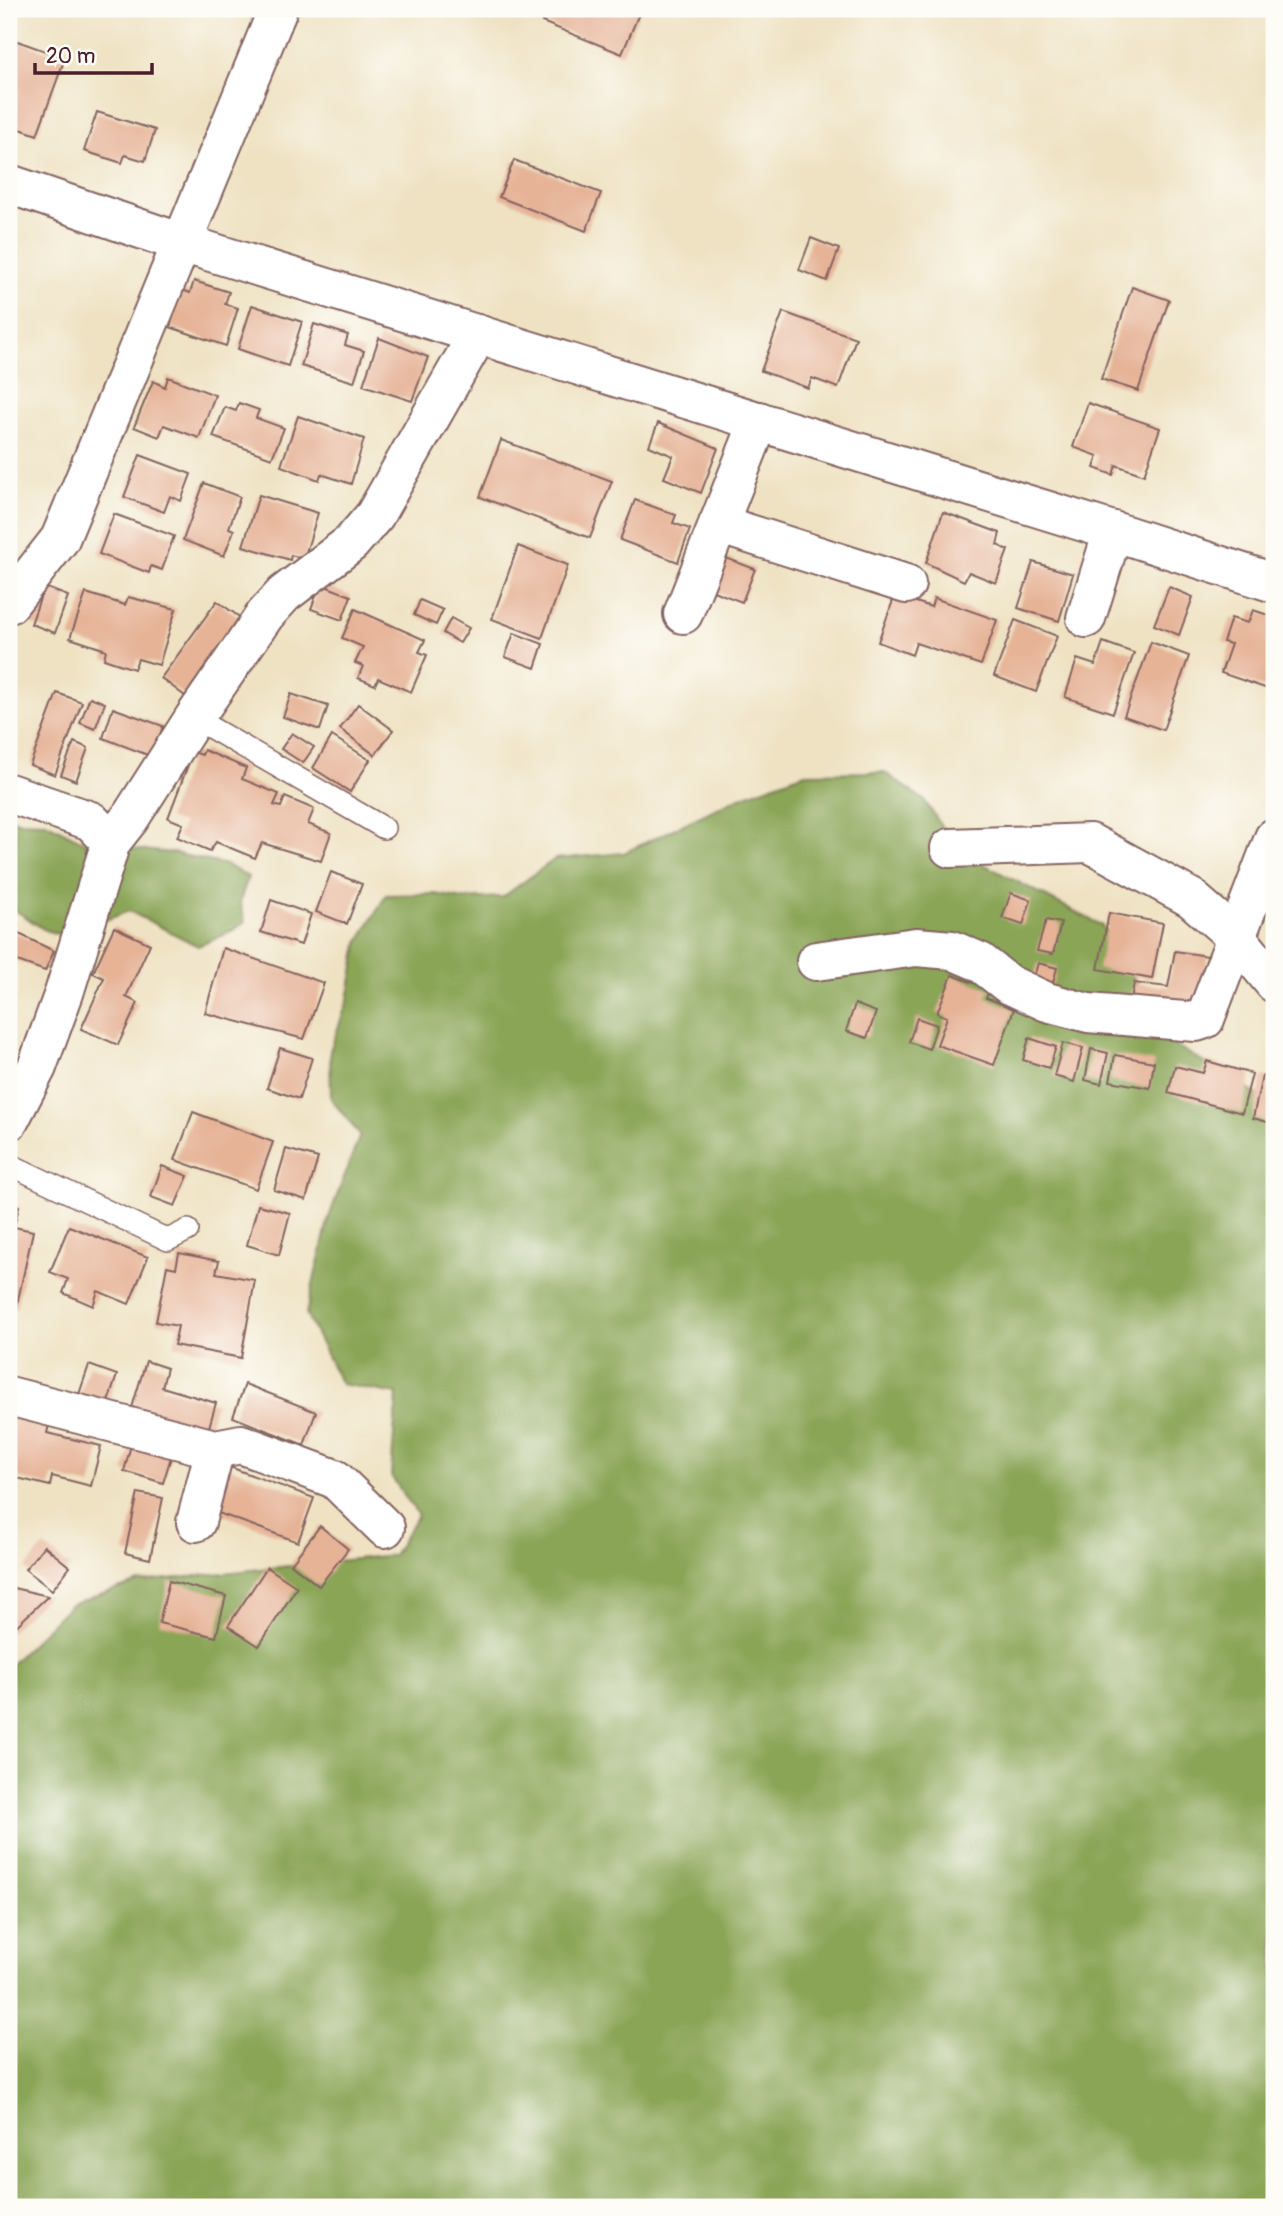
<svg xmlns="http://www.w3.org/2000/svg" width="1283" height="2216" font-family="Pangolin,sans-serif">
<style>
.forest{fill:#8aa557;stroke:#6a6241;stroke-width:2}
.building{fill:#e6b397}
.lines{fill:none;stroke-linecap:round;stroke-linejoin:round}
.service-casing{stroke:#846360;stroke-width:24}
.minor-casing{stroke:#846360;stroke-width:42}
.tertiary-casing{stroke:#846360;stroke-width:42}
.service{stroke:#fff;stroke-width:21}
.minor{stroke:#fff;stroke-width:38}
.tertiary{stroke:#fff;stroke-width:38}
</style>
<rect width="100%" height="100%" fill="#fdfcf7"/>
<filter id="ink" filterUnits="userSpaceOnUse"><feTurbulence type="fractalNoise" baseFrequency=".0143" numOctaves="2"/><feDisplacementMap in="SourceGraphic" scale="14" xChannelSelector="R" yChannelSelector="G"/><feConvolveMatrix kernelMatrix="1 2 1 2 8 2 1 2 1" color-interpolation-filters="sRGB"/></filter>
<filter id="wash" filterUnits="userSpaceOnUse"><feTurbulence type="fractalNoise" baseFrequency=".00686" numOctaves="4" result="noise"/><feDisplacementMap in="SourceGraphic" scale="28" xChannelSelector="R" yChannelSelector="G"/><feGaussianBlur stdDeviation="1.57" result="paint"/><feColorMatrix in="noise" values="0 0 0 0 0 0 0 0 0 0 0 0 0 0 0 0 0 1.4 0 .05"/><feComposite in="paint" operator="in"/></filter>
<g filter="url(#wash)">
<rect width="100%" height="100%" fill="#efe2c3"/>
<g class="forest">
<polygon points="884,772 924,800 958,851 1101,925 1175,1045 1274,1105 1274,2207 9,2207 9,1666 70,1605 139,1582 393,1555 418,1515 391,1476 397,1394 341,1384 306,1314 329,1217 360,1135 331,1099 330,1051 348,1000 358,943 386,895 435,894 464,899 503,897 555,859 624,853 740,797 805,773"/>
<polygon points="9,816 17,821 46,822 90,845 174,853 226,865 248,877 240,901 245,922 233,931 198,946 129,911 64,936 45,930 9,906"/>
</g>
<g id="blocks">
<g class="building">
<polygon points="548,9 641,9 622,54 542,22"/>
<polygon points="9,38 65,58 37,135 9,125"/>
<polygon points="97,112 155,130 145,161 125,155 122,163 84,151"/>
<polygon points="514,160 601,193 586,231 499,197"/>
<polygon points="811,238 839,249 827,281 799,270"/>
<polygon points="194,281 229,292 225,304 238,308 226,346 170,327 182,290 190,293"/>
<polygon points="1132,287 1169,300 1138,391 1101,379"/>
<polygon points="252,305 302,322 288,366 238,349"/>
<polygon points="783,312 856,338 838,388 812,378 808,388 761,371"/>
<polygon points="314,324 348,335 345,345 364,351 354,382 301,366"/>
<polygon points="379,338 428,357 412,401 363,385"/>
<polygon points="168,377 215,395 199,438 164,425 159,437 134,427 153,381 165,387"/>
<polygon points="239,403 259,410 256,418 284,428 272,458 213,437 225,407 236,411"/>
<polygon points="1088,403 1160,428 1144,475 1116,465 1113,475 1094,468 1098,456 1073,447"/>
<polygon points="298,416 364,439 351,484 321,474 319,480 281,466"/>
<polygon points="658,423 718,448 701,493 664,478 673,456 649,446"/>
<polygon points="501,440 612,481 590,538 480,497"/>
<polygon points="140,455 191,474 181,501 170,496 164,512 124,497"/>
<polygon points="204,483 240,497 229,528 234,530 224,556 183,540"/>
<polygon points="259,495 318,513 304,559 291,555 290,560 243,546"/>
<polygon points="635,500 676,515 673,523 690,529 678,562 620,540"/>
<polygon points="943,512 1000,533 997,545 1008,550 996,583 969,572 964,581 926,563"/>
<polygon points="114,514 174,536 162,570 151,566 149,573 99,554"/>
<polygon points="518,546 568,565 542,638 492,619"/>
<polygon points="718,555 755,569 742,602 705,588"/>
<polygon points="1033,562 1073,574 1059,621 1018,608"/>
<polygon points="320,584 351,596 342,620 311,609"/>
<polygon points="44,587 68,596 55,633 31,624"/>
<polygon points="1169,587 1193,597 1179,635 1154,625"/>
<polygon points="86,593 125,605 128,597 176,609 159,665 138,659 134,669 104,659 106,650 70,638"/>
<polygon points="895,595 931,607 934,598 997,620 981,665 916,643 912,655 878,642"/>
<polygon points="420,600 443,610 436,625 414,615"/>
<polygon points="217,601 245,621 189,699 161,678"/>
<polygon points="355,609 425,640 419,652 427,655 411,692 378,678 375,685 358,678 363,666 355,663 363,647 342,638"/>
<polygon points="1253,610 1274,617 1271,629 1274,630 1274,691 1221,673 1231,644 1223,642 1231,618 1248,623"/>
<polygon points="451,618 469,628 460,643 443,633"/>
<polygon points="1015,620 1057,636 1036,692 994,676"/>
<polygon points="514,633 543,644 535,668 505,657"/>
<polygon points="1103,642 1134,653 1113,713 1065,697 1077,659 1095,665"/>
<polygon points="1151,642 1189,656 1163,730 1124,716"/>
<polygon points="57,693 82,702 55,775 30,765"/>
<polygon points="291,694 328,706 320,730 283,717"/>
<polygon points="90,697 105,703 95,729 80,723"/>
<polygon points="358,704 393,730 375,755 340,729"/>
<polygon points="113,708 163,726 153,757 103,738"/>
<polygon points="292,733 314,747 303,763 281,749"/>
<polygon points="332,736 370,760 350,792 313,768"/>
<polygon points="74,742 88,748 76,781 61,775"/>
<polygon points="204,750 246,768 242,779 279,794 274,805 281,807 285,797 314,809 308,824 331,833 321,861 262,843 255,858 216,842 210,851 177,837 183,824 168,818 193,752 202,755"/>
<polygon points="331,872 362,884 347,924 316,912"/>
<polygon points="1274,883 1274,917 1263,913"/>
<polygon points="1011,893 1031,900 1023,925 1002,918"/>
<polygon points="271,900 311,914 301,945 261,932"/>
<polygon points="1109,913 1163,923 1152,979 1098,969"/>
<polygon points="1046,920 1061,923 1053,954 1037,951"/>
<polygon points="114,927 150,944 126,997 138,1003 118,1045 81,1029 104,978 93,973"/>
<polygon points="9,929 54,951 45,971 9,958"/>
<polygon points="223,948 324,983 304,1039 205,1013"/>
<polygon points="1175,951 1208,956 1199,1008 1131,1000 1134,983 1168,987"/>
<polygon points="1038,963 1057,968 1052,986 1033,980"/>
<polygon points="952,975 990,989 986,998 1014,1009 994,1065 937,1045 947,1017 937,1013"/>
<polygon points="855,1004 876,1012 867,1038 846,1031"/>
<polygon points="917,1018 937,1025 929,1049 909,1042"/>
<polygon points="1029,1038 1056,1047 1049,1068 1023,1060"/>
<polygon points="1063,1043 1083,1048 1074,1082 1054,1076"/>
<polygon points="280,1048 312,1058 299,1099 267,1088"/>
<polygon points="1091,1049 1108,1053 1101,1084 1085,1080"/>
<polygon points="1115,1055 1154,1062 1150,1088 1110,1081"/>
<polygon points="1207,1061 1252,1074 1242,1113 1168,1093 1175,1066 1203,1073"/>
<polygon points="1262,1076 1274,1079 1274,1124 1253,1118"/>
<polygon points="193,1112 273,1142 256,1189 175,1160"/>
<polygon points="286,1149 318,1158 306,1200 274,1190"/>
<polygon points="162,1166 188,1176 175,1206 151,1197"/>
<polygon points="9,1203 19,1206 14,1227 33,1231 16,1309 9,1308"/>
<polygon points="258,1205 290,1213 279,1255 247,1245"/>
<polygon points="69,1226 148,1257 129,1304 98,1291 93,1306 63,1293 68,1279 50,1272"/>
<polygon points="179,1253 219,1261 216,1273 255,1280 241,1358 174,1345 178,1326 156,1322 167,1266 176,1268"/>
<polygon points="146,1361 167,1368 162,1387 216,1403 207,1434 131,1411"/>
<polygon points="89,1365 117,1375 106,1408 77,1400"/>
<polygon points="245,1384 316,1412 304,1445 233,1417"/>
<polygon points="9,1416 49,1425 47,1433 101,1446 91,1486 52,1476 50,1486 9,1476 11,1460 9,1459"/>
<polygon points="131,1445 171,1457 163,1483 124,1471"/>
<polygon points="227,1466 314,1498 298,1542 210,1510"/>
<polygon points="138,1493 163,1498 150,1559 125,1553"/>
<polygon points="320,1526 348,1549 319,1586 291,1564"/>
<polygon points="44,1546 70,1567 52,1590 25,1569"/>
<polygon points="267,1567 297,1587 259,1646 228,1626"/>
<polygon points="169,1581 226,1596 216,1637 159,1623"/>
<polygon points="9,1587 48,1596 9,1633"/>
</g>
</g>
</g>
<g filter="url(#ink)">
<use href="#blocks" fill-opacity="0" stroke="#846360" stroke-width="2"/>
<g class="lines">
<g class="service-casing">
<g id="service">
<polyline points="194,718 384,828"/>
<polyline points="9,1164 168,1240 188,1230"/>
</g>
</g>
<g class="minor-casing">
<g id="minor">
<polyline points="718,524 906,584"/>
<polyline points="9,604 60,539 278,9"/>
<polyline points="683,614 759,421"/>
<polyline points="1086,618 1113,531"/>
<polyline points="9,793 91,821 111,842"/>
<polyline points="950,848 1090,843 1191,898 1237,938 1274,983"/>
<polyline points="816,961 916,947 952,950 980,962 1008,984 1047,1002 1088,1013 1196,1022 1205,1019 1274,838"/>
<polyline points="9,1121 37,1067 64,993 111,842 130,818 194,718 265,615 284,594 351,543 375,515 478,334"/>
<polyline points="9,1396 215,1449 241,1444 335,1479 385,1528"/>
<polyline points="196,1522 215,1449"/>
</g>
</g>
<g class="tertiary-casing">
<polyline id="tertiary" points="9,184 182,243 1113,531 1274,583"/>
</g>
<use href="#service" class="service"/>
<use href="#minor" class="minor"/>
<use href="#tertiary" class="tertiary"/>
</g>
</g>
<rect width="1283" height="2216" fill="none" stroke="#fdfcf7" stroke-width="35"/>
<path d="M35 63v10h117v-10" fill="none" stroke="#4a1f2b" stroke-width="3.5"/>
<text x="46" y="63" font-size="21" fill="#4a1f2b" stroke="#fdfcf7" stroke-width="5" paint-order="stroke">20 m</text>
</svg>
